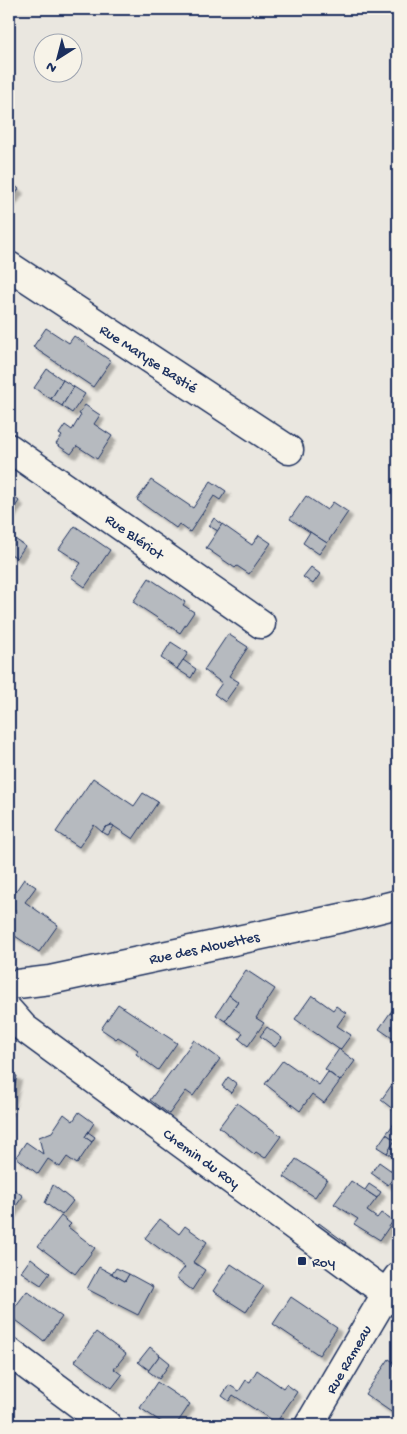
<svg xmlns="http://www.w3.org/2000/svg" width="407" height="1434" font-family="'Gochi Hand',sans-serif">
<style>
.building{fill:#b6babf;stroke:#1b2f5e;filter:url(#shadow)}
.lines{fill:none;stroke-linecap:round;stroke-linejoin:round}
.minor-casing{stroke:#1b2f5e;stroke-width:31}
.minor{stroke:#f7f3e8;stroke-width:28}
.poi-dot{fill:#1b2f5e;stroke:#f7f3e8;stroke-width:2}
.labels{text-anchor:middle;stroke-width:5;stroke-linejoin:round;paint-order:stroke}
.street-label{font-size:15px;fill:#1b2f5e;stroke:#f7f3e8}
.poi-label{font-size:15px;fill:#1b2f5e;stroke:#f7f3e8;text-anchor:start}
</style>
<defs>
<filter id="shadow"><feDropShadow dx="4.5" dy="4.5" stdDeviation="1" flood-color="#0004"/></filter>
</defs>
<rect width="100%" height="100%" fill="#eae7e0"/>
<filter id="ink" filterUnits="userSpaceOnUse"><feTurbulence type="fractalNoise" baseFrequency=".02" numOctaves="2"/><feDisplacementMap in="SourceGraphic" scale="10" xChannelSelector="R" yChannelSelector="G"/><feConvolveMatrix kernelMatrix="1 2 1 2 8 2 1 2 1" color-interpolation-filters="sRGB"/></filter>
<g filter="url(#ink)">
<g class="building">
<polygon points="9,181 19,189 9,204"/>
<polygon points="46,328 69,343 74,336 111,361 93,387 33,347"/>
<polygon points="47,369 63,380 51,399 34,388"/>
<polygon points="63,380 74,387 62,406 51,399"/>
<polygon points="74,387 85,394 72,413 62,406"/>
<polygon points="85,405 100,415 94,424 112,436 97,459 77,446 71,454 56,444 62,436 59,434 65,425 72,430 81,415 79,414"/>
<polygon points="151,480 193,508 211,481 226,491 220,500 214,496 190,532 179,524 176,528 137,500"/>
<polygon points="9,493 19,501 9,516"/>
<polygon points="306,496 327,510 333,502 348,512 327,543 290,519"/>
<polygon points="214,518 222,524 218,531 209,526"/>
<polygon points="222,524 252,545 259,535 271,543 249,574 237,566 235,568 206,548"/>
<polygon points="75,526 110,550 85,587 71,577 81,563 59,549"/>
<polygon points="310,532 327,543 319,554 303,543"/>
<polygon points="12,537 25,546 17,558 9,553 9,541"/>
<polygon points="311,567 320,574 313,584 303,577"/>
<polygon points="149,578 185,602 183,605 194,612 180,633 133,602"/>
<polygon points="228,634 248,647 229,676 239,682 225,702 214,694 222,683 204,670"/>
<polygon points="171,642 188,653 177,669 161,658"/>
<polygon points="183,660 196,669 191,678 177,669"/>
<polygon points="93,778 134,806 143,793 158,802 133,839 112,825 106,827 102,832 94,825 79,847 56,832"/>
<polygon points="112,825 114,826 108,835 102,832 106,827"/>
<polygon points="24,879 36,887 25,902 58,925 39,952 9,932 9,924 17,911 9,906 9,901"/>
<polygon points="246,970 275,989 256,1018 264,1023 248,1046 239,1039 243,1033 225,1021 238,1002 229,995"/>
<polygon points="229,995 238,1002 225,1021 216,1015"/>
<polygon points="312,995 333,1010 336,1006 346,1013 337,1026 351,1035 340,1050 295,1019"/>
<polygon points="398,1003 398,1010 394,1016 390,1013"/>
<polygon points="118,1004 177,1043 158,1070 136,1054 138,1050 131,1045 118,1037 116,1039 101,1029"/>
<polygon points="390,1013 398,1019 398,1042 379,1029"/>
<polygon points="267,1027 282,1038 275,1047 260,1036"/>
<polygon points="194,1040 220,1059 193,1096 186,1091 169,1114 150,1100"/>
<polygon points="339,1049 355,1061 340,1081 325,1069"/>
<polygon points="283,1060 319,1085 328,1072 340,1081 324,1103 312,1094 300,1111 265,1084"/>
<polygon points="9,1074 17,1076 9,1111"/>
<polygon points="398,1076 398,1113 381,1100"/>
<polygon points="228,1077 237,1084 231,1093 222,1086"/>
<polygon points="237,1103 281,1136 265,1158 256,1152 254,1154 219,1127"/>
<polygon points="79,1112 94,1123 85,1137 92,1142 77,1164 67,1157 60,1167 48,1159 38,1174 16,1157 26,1142 43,1154 39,1137 52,1132 64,1114 73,1121"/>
<polygon points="396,1121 398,1122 398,1161 387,1153 395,1140 386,1134"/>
<polygon points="88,1132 95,1137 92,1142 85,1137"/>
<polygon points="386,1134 395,1140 387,1153 377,1147"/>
<polygon points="296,1159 327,1179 315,1197 284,1177"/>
<polygon points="379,1162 396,1174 388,1185 371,1173"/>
<polygon points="351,1181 377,1198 367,1211 377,1218 381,1213 393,1221 380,1240 354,1224 358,1219 334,1204"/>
<polygon points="369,1184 381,1192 377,1198 365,1190"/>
<polygon points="53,1185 73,1201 62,1215 45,1203"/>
<polygon points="9,1186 23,1196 9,1216"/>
<polygon points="61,1216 71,1224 68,1227 95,1248 75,1274 38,1246"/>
<polygon points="160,1219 179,1234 185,1226 207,1242 193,1262 205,1270 192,1290 176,1278 185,1267 145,1238"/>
<polygon points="319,1223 346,1243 344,1246 317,1226"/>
<polygon points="31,1258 50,1273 41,1285 21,1272"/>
<polygon points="231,1264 264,1286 246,1312 213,1291"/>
<polygon points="99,1267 125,1281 129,1274 153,1287 138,1315 87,1289"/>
<polygon points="116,1268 129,1274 125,1281 112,1274"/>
<polygon points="27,1291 62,1317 44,1341 9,1315"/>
<polygon points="291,1297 337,1328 319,1355 273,1324"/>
<polygon points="96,1332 126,1354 114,1369 122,1375 112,1388 75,1361"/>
<polygon points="150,1347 160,1355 149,1370 138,1362"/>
<polygon points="160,1355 170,1363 159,1379 148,1371"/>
<polygon points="389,1359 395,1363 393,1365 398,1368 398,1414 397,1416 365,1394"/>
<polygon points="257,1370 283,1388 286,1384 297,1392 276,1423 233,1395 229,1401 222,1396 229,1385 239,1391 246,1380 250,1382"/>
<polygon points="157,1382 190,1404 176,1425 166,1425 140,1408"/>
</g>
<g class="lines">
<g class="minor-casing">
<g id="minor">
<polyline points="9,266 289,450"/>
<polyline points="9,448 261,624"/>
<polyline points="9,985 50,980 346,917 398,904"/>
<polyline points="9,1011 24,1028 398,1302"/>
<polyline points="9,1352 107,1425"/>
<polyline points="309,1425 386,1294 398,1277"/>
</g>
</g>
<use href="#minor" class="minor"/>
</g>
</g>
<rect class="poi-dot" x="297" y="1256" width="10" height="10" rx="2.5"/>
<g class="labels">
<g class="street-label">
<text transform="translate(149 358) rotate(33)" y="5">Rue Maryse Bastié</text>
<text transform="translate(135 536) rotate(35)" y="5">Rue Blériot</text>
<text transform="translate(204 947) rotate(-12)" y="5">Rue des Alouettes</text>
<text transform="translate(202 1158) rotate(36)" y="5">Chemin du Roy</text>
<text transform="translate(348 1359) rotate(-60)" y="5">Rue Rameau</text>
</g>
<g class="poi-label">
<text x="312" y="1266">Roy</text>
</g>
</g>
<rect width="407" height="1434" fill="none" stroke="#f7f3e8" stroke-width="30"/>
<rect x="15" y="15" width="377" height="1404" fill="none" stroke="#1b2f5e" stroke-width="2" filter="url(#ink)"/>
<g transform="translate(58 58) rotate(216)"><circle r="24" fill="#f7f3e8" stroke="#9fa5b1"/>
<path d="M0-4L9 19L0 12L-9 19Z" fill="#1b2f5e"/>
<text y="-8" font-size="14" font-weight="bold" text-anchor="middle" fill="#1b2f5e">N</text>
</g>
</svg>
